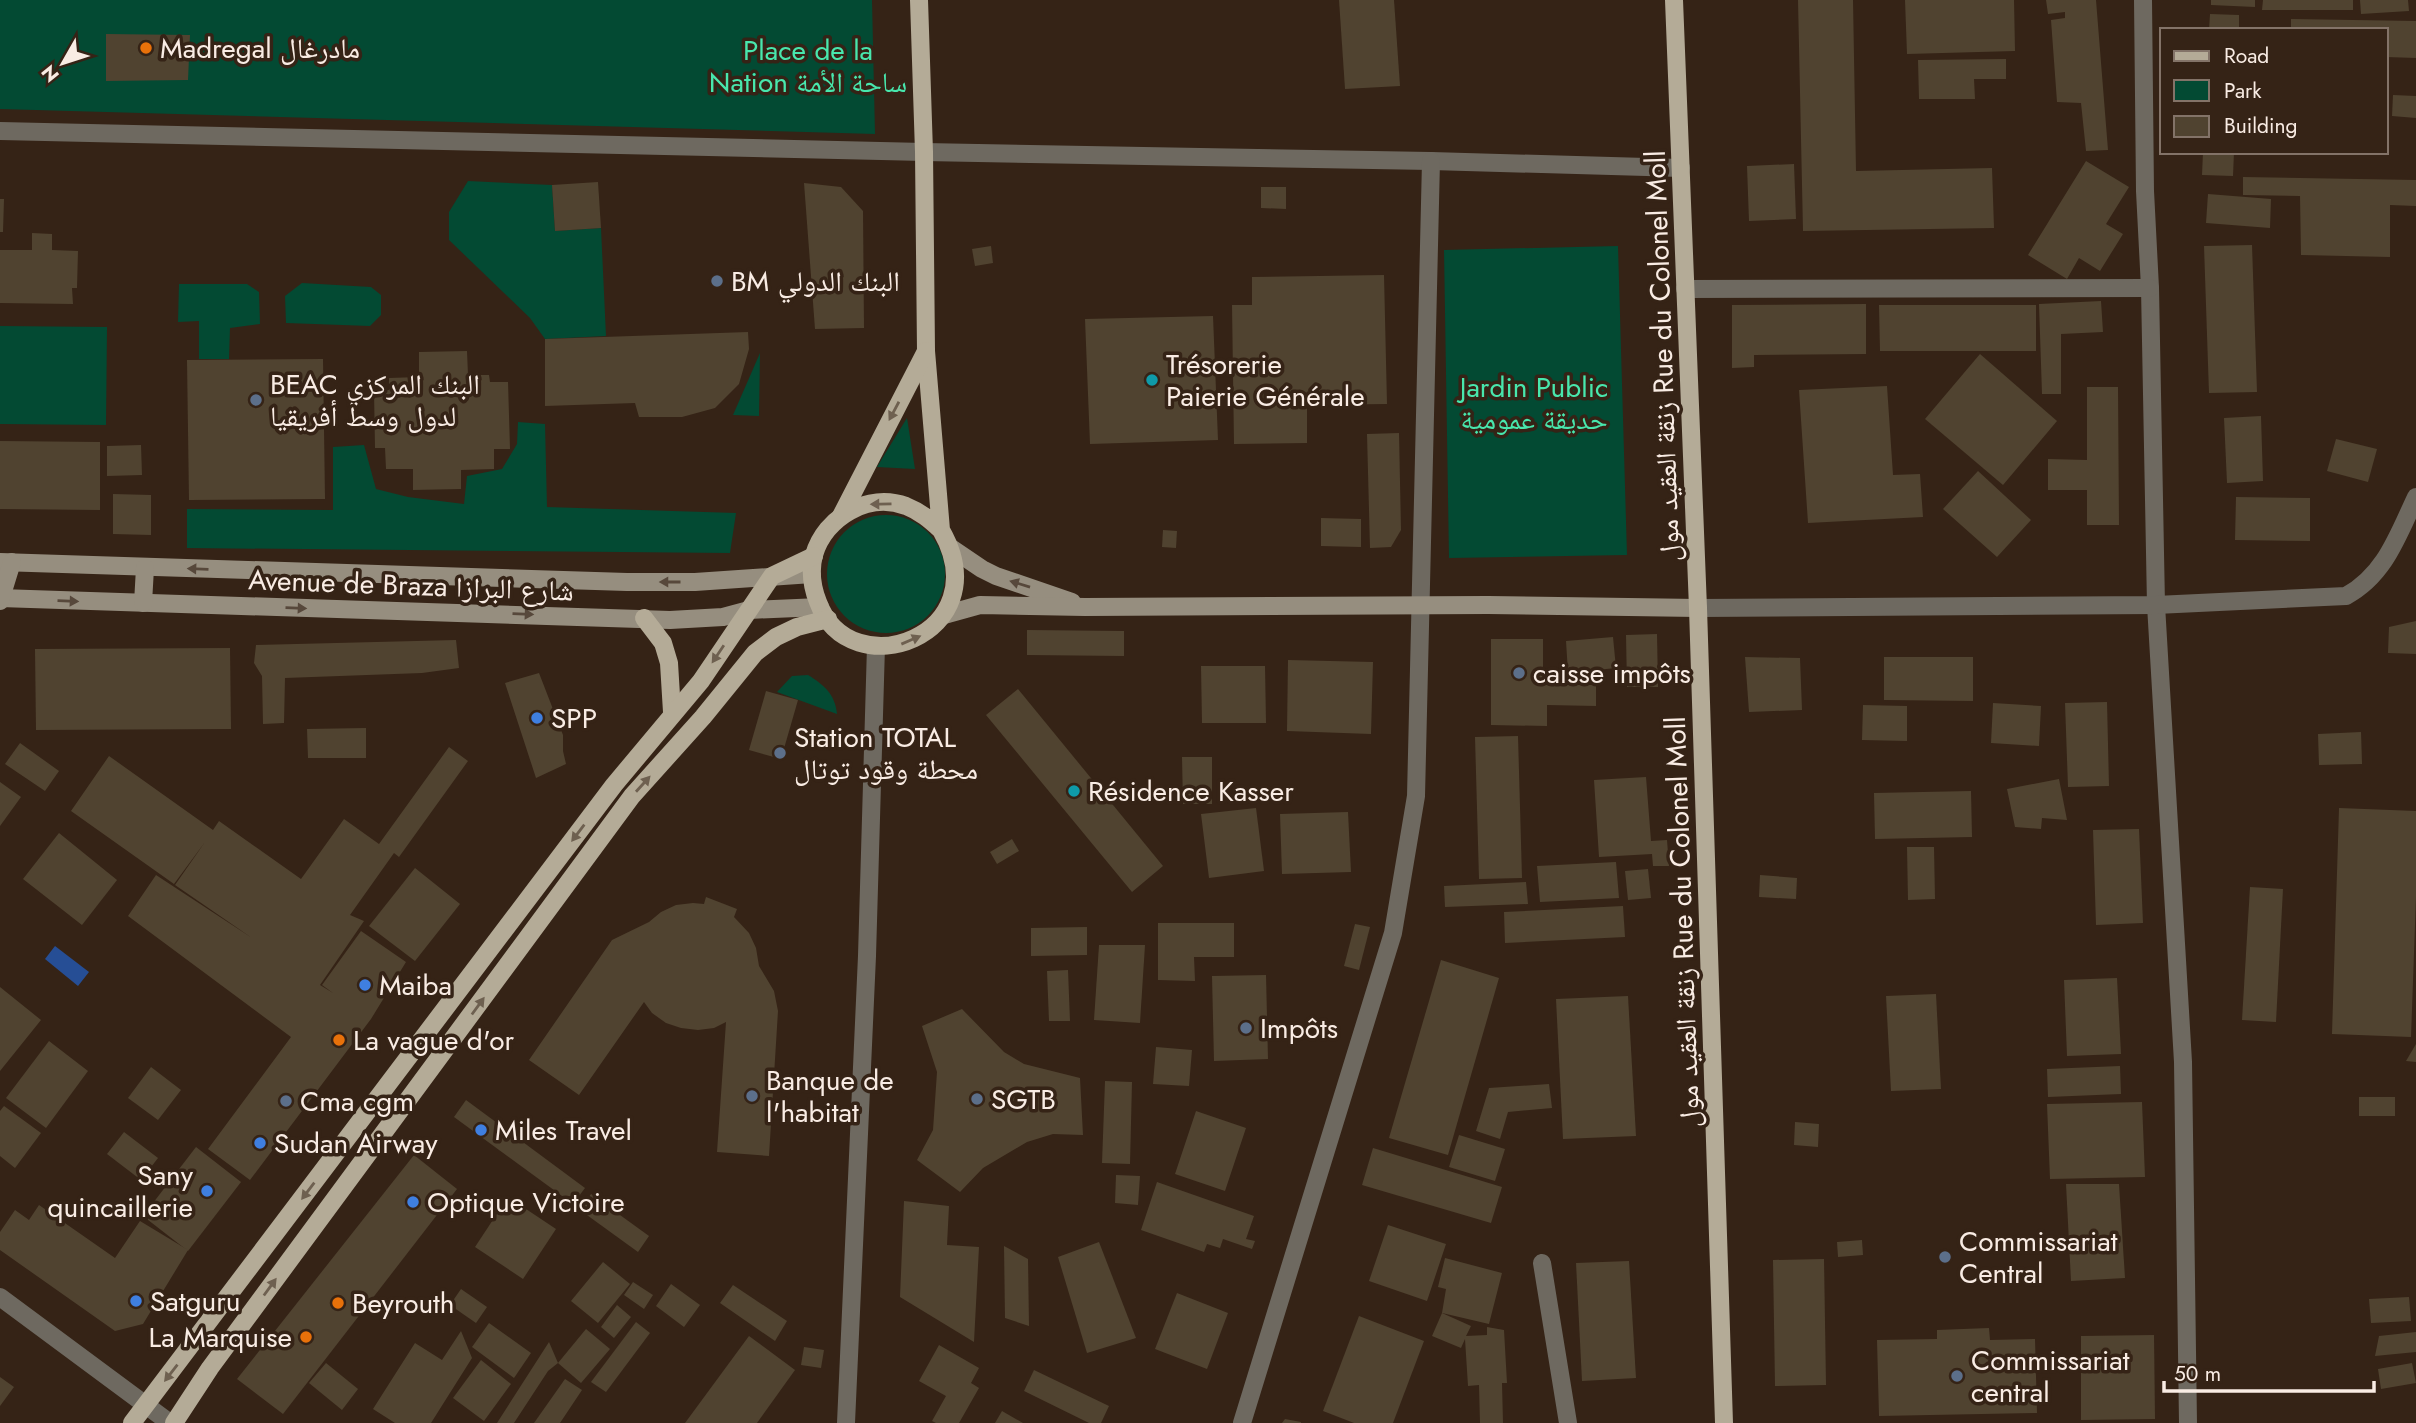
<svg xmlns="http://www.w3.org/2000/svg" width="2416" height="1423" font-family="Jost,'Noto Naskh Arabic',sans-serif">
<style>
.green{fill:#034a33}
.water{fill:#264e95}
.building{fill:#504330}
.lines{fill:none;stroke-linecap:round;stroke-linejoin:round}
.minor{stroke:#6e6960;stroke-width:18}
.tertiary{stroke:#6e6960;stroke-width:18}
.secondary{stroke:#968e7f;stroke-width:18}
.primary{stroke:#b4ab97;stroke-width:18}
.oneway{fill:#6e6050}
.oneway2{fill:#57483b}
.food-dot{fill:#e8710a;stroke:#352316;stroke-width:2.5}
.service-dot{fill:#5c6f8a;stroke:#352316;stroke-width:2.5}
.culture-dot{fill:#0f9aa8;stroke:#352316;stroke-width:2.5}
.shop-dot{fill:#3f7fe0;stroke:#352316;stroke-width:2.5}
.labels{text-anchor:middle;stroke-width:7;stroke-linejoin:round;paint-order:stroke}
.poi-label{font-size:28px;fill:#f9ece4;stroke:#352316;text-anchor:start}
.park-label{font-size:28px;fill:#48e7ad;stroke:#352316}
.street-label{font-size:28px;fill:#f9ece4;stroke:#352316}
</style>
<rect width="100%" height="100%" fill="#352316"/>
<g class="green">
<polygon points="0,0 872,0 875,134 0,109"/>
<polygon points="468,181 552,185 555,231 601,228 606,336 545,339 530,318 449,240 449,212"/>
<polygon points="1618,246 1627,555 1449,558 1444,250"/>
<polygon points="302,283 371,287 381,295 381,315 370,326 286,323 285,296"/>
<polygon points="179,284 247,284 259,292 260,324 230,328 229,359 199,359 199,321 178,322"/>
<polygon points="0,326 107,327 106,425 0,424"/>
<polygon points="760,353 759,416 733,415"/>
<polygon points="907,418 915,469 877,467"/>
<polygon points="518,422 545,424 547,507 736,513 730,553 187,548 187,509 333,510 333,447 364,445 376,489 408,497 464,504 467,476 502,469 517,444"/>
<circle cx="886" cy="574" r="59"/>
<path d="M808,675C824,685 835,694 837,714L777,692L792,676Z"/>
</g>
<polygon class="water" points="55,946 89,972 78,986 45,959"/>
<g class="building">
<polygon points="1339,0 1394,0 1400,86 1345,89"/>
<polygon points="1798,0 1853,0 1856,171 1992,168 1994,228 1803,231"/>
<polygon points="1905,0 2014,0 2015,51 1907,54"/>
<polygon points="2046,0 2096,0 2108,150 2086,151 2081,103 2057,102 2051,20 2065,18 2065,12 2048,14"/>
<polygon points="2211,0 2255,0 2255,7 2211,5"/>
<polygon points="2263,0 2353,0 2353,10 2262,10"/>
<polygon points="2360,0 2408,0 2409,11 2361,14"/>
<polygon points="2210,14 2239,15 2239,30 2209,30"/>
<polygon points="2291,19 2416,21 2416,58 2386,57 2386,30 2291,30"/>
<polygon points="106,34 190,35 188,80 106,81"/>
<polygon points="2006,59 2006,79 1974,79 1975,99 1919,99 1918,60"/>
<polygon points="2393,95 2416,96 2416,118 2392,116"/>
<polygon points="2203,152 2234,152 2233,176 2202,175"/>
<polygon points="2086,161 2129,187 2106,224 2123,234 2100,271 2079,258 2067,279 2028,255"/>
<polygon points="1794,164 1796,219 1749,221 1747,166"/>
<polygon points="2243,177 2416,180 2416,206 2390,205 2390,257 2301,255 2300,196 2243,195"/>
<polygon points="598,182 601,228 555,231 552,185"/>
<polygon points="804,183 841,187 863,211 864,328 815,329"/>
<polygon points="1261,187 1286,187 1286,209 1261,208"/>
<polygon points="2208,194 2271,199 2270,228 2206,223"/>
<polygon points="0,199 4,199 3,232 0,232"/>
<polygon points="32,233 52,234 52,250 78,251 77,288 72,288 73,304 0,303 0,250 32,250"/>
<polygon points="2252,245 2257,392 2209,393 2204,246"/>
<polygon points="991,246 993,263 975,266 972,249"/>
<polygon points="1384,275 1387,404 1307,405 1307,443 1234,444 1232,305 1252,305 1252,277"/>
<polygon points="2101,301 2103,332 2061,334 2061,394 2042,394 2039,304"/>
<polygon points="1866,304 1866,354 1754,355 1754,367 1732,368 1732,305"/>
<polygon points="1879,305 2036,305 2036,351 1880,351"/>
<polygon points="1213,316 1218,440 1090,444 1085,319"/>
<polygon points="748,332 749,349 739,384 715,408 682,417 639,417 635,403 545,406 545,339"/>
<polygon points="467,351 468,375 489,375 490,382 508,382 510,449 494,449 494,469 461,470 461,489 413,490 413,469 386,469 385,448 375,448 374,391 389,390 389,378 419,377 419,352"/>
<polygon points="1980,354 2057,421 2003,485 1925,419"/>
<polygon points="323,359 325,499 189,500 187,360"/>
<polygon points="1887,386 1893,475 1920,474 1923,517 1808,523 1799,390"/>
<polygon points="2087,387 2118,387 2119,525 2087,525 2087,490 2048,490 2048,459 2087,460"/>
<polygon points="2261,416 2263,481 2227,483 2224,418"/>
<polygon points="1399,433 1401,530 1391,547 1370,548 1367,434"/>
<polygon points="2336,439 2377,449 2368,482 2327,471"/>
<polygon points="0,441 100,442 100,510 0,509"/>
<polygon points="141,445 142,475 107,476 107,446"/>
<polygon points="1978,471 2031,520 1997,557 1943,509"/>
<polygon points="113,494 151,495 151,535 113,534"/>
<polygon points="2236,497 2310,498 2310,541 2235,540"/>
<polygon points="1321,518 1361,519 1361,547 1321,546"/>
<polygon points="1163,530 1177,531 1176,548 1162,547"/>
<polygon points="2416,621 2416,654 2388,653 2389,627"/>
<polygon points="1027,630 1124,631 1124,656 1027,655"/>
<polygon points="1657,634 1658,687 1627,687 1626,635"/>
<polygon points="1613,637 1616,668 1568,673 1566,641"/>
<polygon points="1491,639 1543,639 1543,685 1596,685 1596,706 1547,705 1547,726 1491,725"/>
<polygon points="456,640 459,668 422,673 285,678 284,723 263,724 262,676 254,663 256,645"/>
<polygon points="230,648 231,729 36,730 35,649"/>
<polygon points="1745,657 1800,658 1802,710 1749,712"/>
<polygon points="1884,657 1973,657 1973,701 1884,700"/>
<polygon points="1288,660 1373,662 1371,734 1287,731"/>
<polygon points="1201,666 1265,666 1266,723 1202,723"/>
<polygon points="539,673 563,735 563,751 566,764 536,778 505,683"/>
<polygon points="1018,689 1163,866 1132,892 986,715"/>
<polygon points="766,691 798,700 781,759 749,750"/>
<polygon points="2107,702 2109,786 2068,787 2065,703"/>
<polygon points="1993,703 2041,706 2039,746 1991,743"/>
<polygon points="1863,705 1907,706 1907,741 1862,740"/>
<polygon points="366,728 366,758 308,758 307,729"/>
<polygon points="2361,732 2362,764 2319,765 2318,734"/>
<polygon points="1518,736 1522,878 1479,879 1475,737"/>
<polygon points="20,743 59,771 45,791 5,764"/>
<polygon points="449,747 468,761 399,857 394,853 350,915 364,921 320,985 333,993 322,985 361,931 406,962 371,1019 250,1180 208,1149 291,1037 128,916 156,875 252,938 175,885 205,842 174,884 71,811 109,756 213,830 219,821 301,879 344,819 379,844"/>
<polygon points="1182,757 1212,757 1212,804 1183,804"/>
<polygon points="1646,777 1651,841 1667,840 1669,866 1653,866 1652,854 1599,857 1594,780"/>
<polygon points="2059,779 2067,820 2042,818 2041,829 2015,827 2007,789"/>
<polygon points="0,782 21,797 0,826"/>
<polygon points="1971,791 1972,837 1875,839 1874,793"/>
<polygon points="1256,808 1264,871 1209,878 1201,814"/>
<polygon points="2339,808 2416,811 2416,897 2411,1037 2332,1034"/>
<polygon points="1348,812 1351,872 1282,874 1280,814"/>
<polygon points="2139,829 2143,923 2096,925 2093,830"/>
<polygon points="59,833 117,880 82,925 23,879"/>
<polygon points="1012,839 1019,851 997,864 990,852"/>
<polygon points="1907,847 1934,847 1935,899 1908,900"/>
<polygon points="1616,862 1619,898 1540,902 1537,866"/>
<polygon points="415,868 460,904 415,961 369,926"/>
<polygon points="1648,869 1651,898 1628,900 1625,871"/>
<polygon points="1760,875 1797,878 1796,899 1759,897"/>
<polygon points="1526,882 1528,904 1445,907 1444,886"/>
<polygon points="2250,887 2283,889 2276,1022 2242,1020"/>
<polygon points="706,897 737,909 734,917 749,933 756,948 759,966 774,991 778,1011 769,1156 717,1152 726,1022 714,1028 698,1030 681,1028 666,1023 652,1013 644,1002 579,1095 529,1060 612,940 649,922 661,912 676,905 693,903 704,904"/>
<polygon points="1623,906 1625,937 1505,943 1504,912"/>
<polygon points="1158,923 1234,923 1234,957 1194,957 1195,981 1158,980"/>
<polygon points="1355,924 1370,927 1359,970 1344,966"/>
<polygon points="1087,927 1087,955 1031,956 1031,928"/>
<polygon points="1099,945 1145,945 1140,1023 1094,1020"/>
<polygon points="1441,960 1499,978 1448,1155 1389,1138"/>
<polygon points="1068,970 1070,1021 1049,1021 1047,971"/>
<polygon points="1266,975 1268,1059 1214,1061 1212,976"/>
<polygon points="2117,978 2121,1054 2067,1056 2064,980"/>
<polygon points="0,987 41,1020 0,1071"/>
<polygon points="1936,994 1941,1089 1891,1091 1886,996"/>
<polygon points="1628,996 1636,1136 1563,1139 1556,999"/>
<polygon points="962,1009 1004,1052 1024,1064 1080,1078 1083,1135 1053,1134 1027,1142 983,1168 960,1192 917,1160 933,1130 937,1072 922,1026"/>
<polygon points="49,1041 88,1071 46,1128 6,1098"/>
<polygon points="2416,1044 2416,1062 2406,1061"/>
<polygon points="1156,1047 1192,1050 1189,1086 1153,1084"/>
<polygon points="2120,1066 2121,1094 2048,1097 2047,1069"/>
<polygon points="151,1067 181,1090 158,1120 128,1098"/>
<polygon points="1105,1081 1132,1082 1130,1164 1102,1163"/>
<polygon points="1549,1084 1552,1108 1508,1112 1500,1139 1476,1131 1489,1088"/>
<rect x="2359" y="1097" width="36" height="19"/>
<polygon points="466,1100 585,1188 573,1204 454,1117"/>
<polygon points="2142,1102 2145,1177 2050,1179 2047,1104"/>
<polygon points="4,1106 41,1133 15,1168 0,1156 0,1111"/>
<polygon points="1196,1111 1246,1128 1225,1191 1175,1174"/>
<polygon points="1795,1122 1819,1124 1818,1147 1794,1145"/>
<polygon points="124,1132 158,1158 141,1180 107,1154"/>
<polygon points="1459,1135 1505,1149 1495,1181 1449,1167"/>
<polygon points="196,1147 241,1182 188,1251 143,1216"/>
<polygon points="1373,1148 1502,1187 1491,1223 1362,1185"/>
<polygon points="414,1155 457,1189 283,1414 237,1379"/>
<polygon points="1116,1175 1140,1176 1138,1205 1115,1203"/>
<polygon points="1157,1182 1254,1216 1246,1239 1255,1241 1252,1249 1223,1239 1220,1248 1207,1244 1204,1252 1141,1230"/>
<polygon points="2066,1184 2119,1184 2125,1278 2071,1281"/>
<polygon points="591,1194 649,1236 638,1252 580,1210"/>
<polygon points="508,1197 556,1229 523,1279 475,1247"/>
<polygon points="904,1201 949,1206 947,1245 979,1247 974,1342 900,1297"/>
<polygon points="39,1205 115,1258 140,1221 188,1250 143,1324 115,1331 0,1250 0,1232 15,1210 29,1220"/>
<polygon points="1388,1225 1446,1244 1427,1301 1369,1281"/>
<polygon points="1862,1240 1863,1255 1838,1257 1837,1242"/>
<polygon points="1099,1242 1136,1338 1087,1353 1058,1257"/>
<polygon points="1004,1246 1028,1259 1029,1326 1005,1318"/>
<polygon points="1445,1258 1502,1273 1489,1324 1442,1313 1446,1289 1438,1287"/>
<polygon points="1824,1259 1826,1385 1775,1386 1773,1260"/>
<polygon points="1629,1261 1636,1378 1582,1381 1576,1263"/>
<polygon points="603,1262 630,1284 598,1323 571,1301"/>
<polygon points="633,1282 653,1295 644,1309 624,1295"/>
<polygon points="671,1284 700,1305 684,1327 656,1306"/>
<polygon points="733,1285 787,1321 775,1341 720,1303"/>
<polygon points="461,1289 487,1307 476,1323 450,1305"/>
<polygon points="1177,1293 1228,1313 1207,1369 1155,1349"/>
<polygon points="2409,1297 2411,1321 2371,1323 2369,1299"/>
<polygon points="617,1305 631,1317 614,1338 601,1327"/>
<polygon points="1442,1313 1471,1326 1466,1336 1487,1335 1487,1327 1504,1330 1507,1383 1502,1383 1503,1423 1480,1423 1479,1385 1468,1386 1465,1339 1461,1348 1432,1336"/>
<polygon points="1359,1316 1424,1341 1393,1423 1354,1423 1323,1411"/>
<polygon points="636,1322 650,1333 606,1392 591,1382"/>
<polygon points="489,1323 531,1353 514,1378 472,1347"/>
<polygon points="1989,1328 1990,1340 2035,1339 2037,1413 1879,1416 1877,1340 1937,1339 1937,1330"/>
<polygon points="586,1329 610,1349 581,1383 558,1363"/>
<polygon points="461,1331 472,1358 431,1423 395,1423 373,1409 415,1343 442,1360"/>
<polygon points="2416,1332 2416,1352 2375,1356 2379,1336"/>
<polygon points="2154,1335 2155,1419 2081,1420 2081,1336"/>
<polygon points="749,1336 795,1370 757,1423 685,1423"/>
<polygon points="549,1342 558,1363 548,1371 514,1423 497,1423"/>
<polygon points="939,1345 979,1368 971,1383 979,1388 959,1423 936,1423 932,1421 946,1396 919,1381"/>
<polygon points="804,1347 824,1350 821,1368 801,1365"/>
<polygon points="481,1360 511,1384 484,1421 453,1398"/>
<polygon points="326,1363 358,1389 342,1410 309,1383"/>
<polygon points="2412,1363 2416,1383 2381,1389 2378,1369"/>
<polygon points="1034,1370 1109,1406 1101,1423 1089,1423 1024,1391"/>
<polygon points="0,1377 14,1387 0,1406"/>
<polygon points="565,1379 582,1390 560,1423 534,1423"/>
<polygon points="1002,1411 1023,1423 995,1423"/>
<polygon points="1285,1419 1301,1422 1301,1423 1282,1423"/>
</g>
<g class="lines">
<g class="minor">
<polyline points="2143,0 2145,191 2150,288 2156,605 2183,1062 2188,1423"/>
<polyline points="0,131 924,152 1431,161 1681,168"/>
<polyline points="1685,289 2150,288"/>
<path d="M1698,608L2156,605L2346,596C2385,575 2398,535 2416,497"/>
<polyline points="1542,1263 1568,1423"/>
<polyline points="0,1297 170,1423"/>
<polyline points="1242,1423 1393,933 1416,796 1431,161"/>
</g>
<polyline class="tertiary" points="846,1423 867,956 876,646"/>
<g class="secondary">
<polyline points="951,548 982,569 996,576 1072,602"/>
<polyline points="0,562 627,582 695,582 812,574"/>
<polyline points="0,598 670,620 723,617 749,610 820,607"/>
<polyline points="0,601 12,562"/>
<polyline points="143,603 145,568"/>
<polyline points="944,615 980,605 1085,607 1488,605 1698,608"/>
</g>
<g class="primary">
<path d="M919,0L924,152L926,351L941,530C1001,635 850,690 818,602C812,587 810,570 814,555C825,517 868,492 906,506C921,512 930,520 941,530"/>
<polyline points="1674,0 1698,608 1724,1423"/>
<polyline points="841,516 926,351"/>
<polyline points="644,618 663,643 669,663 672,712"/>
<polyline points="132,1423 614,785 701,681 772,576 814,556"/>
<polyline points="174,1423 210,1368 632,796 703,717 755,653 776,637 797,627 828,619"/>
</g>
</g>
<defs><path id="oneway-solid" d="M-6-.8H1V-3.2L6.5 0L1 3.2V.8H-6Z" transform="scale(1.75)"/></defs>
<g class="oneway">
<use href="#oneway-solid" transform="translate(894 411) rotate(118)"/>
<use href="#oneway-solid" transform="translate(881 504) rotate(179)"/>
<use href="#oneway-solid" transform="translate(911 640) rotate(-23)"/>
<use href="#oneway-solid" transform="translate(718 654) rotate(124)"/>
<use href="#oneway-solid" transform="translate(643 784) rotate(-48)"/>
<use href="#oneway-solid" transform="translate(578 833) rotate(127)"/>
<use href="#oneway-solid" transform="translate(478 1006) rotate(-54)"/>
<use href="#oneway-solid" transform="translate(308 1191) rotate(127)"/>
<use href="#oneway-solid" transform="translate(270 1287) rotate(-54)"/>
<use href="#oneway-solid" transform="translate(171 1373) rotate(128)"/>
</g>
<g class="oneway2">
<use href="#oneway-solid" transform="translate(198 569) rotate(-178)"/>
<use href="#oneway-solid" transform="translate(670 582) rotate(-180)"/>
<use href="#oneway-solid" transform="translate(1020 584) rotate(-163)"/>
<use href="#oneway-solid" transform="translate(68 601) rotate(2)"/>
<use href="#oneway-solid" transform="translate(296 608) rotate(2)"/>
<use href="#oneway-solid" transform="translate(523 614) rotate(2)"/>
</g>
<g class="food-dot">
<circle cx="146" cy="48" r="7"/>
<circle cx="339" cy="1040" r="7"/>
<circle cx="338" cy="1303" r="7"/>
<circle cx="306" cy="1337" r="7"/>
</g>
<g class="service-dot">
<circle cx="717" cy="281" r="7"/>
<circle cx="256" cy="400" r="7"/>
<circle cx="1519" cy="673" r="7"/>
<circle cx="780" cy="753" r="7"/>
<circle cx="1246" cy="1028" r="7"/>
<circle cx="752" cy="1096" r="7"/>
<circle cx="977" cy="1099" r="7"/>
<circle cx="286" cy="1101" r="7"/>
<circle cx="1945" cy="1257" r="7"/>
<circle cx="1957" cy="1376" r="7"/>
</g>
<g class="culture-dot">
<circle cx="1152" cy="380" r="7"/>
<circle cx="1074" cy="791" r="7"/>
</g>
<g class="shop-dot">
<circle cx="537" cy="718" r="7"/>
<circle cx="365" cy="985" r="7"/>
<circle cx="481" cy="1130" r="7"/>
<circle cx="260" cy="1143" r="7"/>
<circle cx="207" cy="1191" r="7"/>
<circle cx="413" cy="1202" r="7"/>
<circle cx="136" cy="1301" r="7"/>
</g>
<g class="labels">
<g class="poi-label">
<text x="160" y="58">Madregal مادرغال</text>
<text x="731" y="291">BM البنك الدولي</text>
<text x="1166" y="374">Trésorerie<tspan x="1166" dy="32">Paierie Générale</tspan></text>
<text x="270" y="394">BEAC البنك المركزي<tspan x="270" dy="32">لدول وسط أفريقيا</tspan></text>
<text x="1533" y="683">caisse impôts</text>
<text x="551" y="728">SPP</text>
<text x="794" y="747">Station TOTAL<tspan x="794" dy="32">محطة وقود توتال</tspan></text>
<text x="1088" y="801">Résidence Kasser</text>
<text x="379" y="995">Maiba</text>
<text x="1260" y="1038">Impôts</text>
<text x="353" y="1050">La vague d'or</text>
<text x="766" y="1090">Banque de<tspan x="766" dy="32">l'habitat</tspan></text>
<text x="991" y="1109">SGTB</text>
<text x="300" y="1111">Cma cgm</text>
<text x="495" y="1140">Miles Travel</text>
<text x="274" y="1153">Sudan Airway</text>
<text x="193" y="1185" text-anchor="end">Sany<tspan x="193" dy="32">quincaillerie</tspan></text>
<text x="427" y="1212">Optique Victoire</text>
<text x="1959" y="1251">Commissariat<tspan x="1959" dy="32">Central</tspan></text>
<text x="150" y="1311">Satguru</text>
<text x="352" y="1313">Beyrouth</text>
<text x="292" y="1347" text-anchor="end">La Marquise</text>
<text x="1971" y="1370">Commissariat<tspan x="1971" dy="32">central</tspan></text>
</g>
<g class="park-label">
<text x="808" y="60">Place de la<tspan x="808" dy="32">Nation ساحة الأمة</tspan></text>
<text x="1534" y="397">Jardin Public<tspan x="1534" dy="32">حديقة عمومية</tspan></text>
</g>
<g class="street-label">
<text transform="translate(1662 356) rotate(-92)" y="10">زنقة العقيد مول Rue du Colonel Moll</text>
<text transform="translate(411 585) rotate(2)" y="10">Avenue de Braza شارع البرازا</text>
<text transform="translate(1682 922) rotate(-92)" y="10">زنقة العقيد مول Rue du Colonel Moll</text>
</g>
</g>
<rect x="2160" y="28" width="228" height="126" fill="#352316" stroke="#837368" stroke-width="2"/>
<rect x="2174" y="51" width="35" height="10" fill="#b4ab97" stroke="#837368" stroke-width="2"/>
<text x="2224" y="63" font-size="21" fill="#f9ece4">Road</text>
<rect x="2174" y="80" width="35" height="21" fill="#034a33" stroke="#837368" stroke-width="2"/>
<text x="2224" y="98" font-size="21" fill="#f9ece4">Park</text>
<rect x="2174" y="116" width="35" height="21" fill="#504330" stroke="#837368" stroke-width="2"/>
<text x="2224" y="133" font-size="21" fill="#f9ece4">Building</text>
<g transform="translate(63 63) rotate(231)" stroke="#352316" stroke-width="5" paint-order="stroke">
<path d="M0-5L12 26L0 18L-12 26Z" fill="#f9ece4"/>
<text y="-10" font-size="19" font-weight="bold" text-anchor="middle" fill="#f9ece4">N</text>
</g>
<path d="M2164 1381v10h210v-10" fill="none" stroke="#f9ece4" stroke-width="3.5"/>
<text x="2174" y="1381" font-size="21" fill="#f9ece4" stroke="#352316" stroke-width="5" paint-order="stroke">50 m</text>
</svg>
